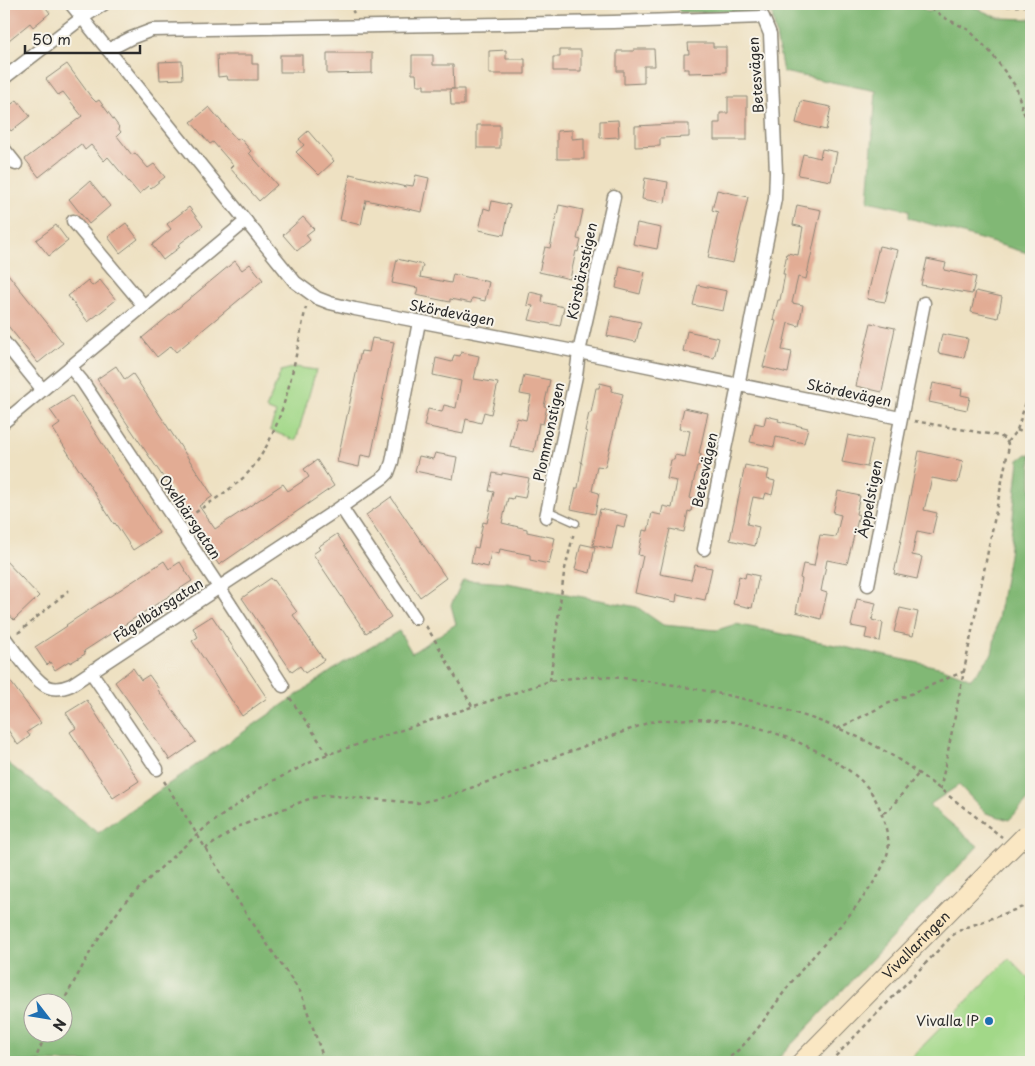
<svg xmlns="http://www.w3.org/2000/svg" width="1035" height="1066" font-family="'Playpen Sans',sans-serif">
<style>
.green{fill:#a2d888;stroke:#66825a}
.forest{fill:#81b874;stroke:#567250;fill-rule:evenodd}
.building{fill:#e2ac94}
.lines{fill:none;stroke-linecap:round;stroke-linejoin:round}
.lane-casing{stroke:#8c8676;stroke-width:9}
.street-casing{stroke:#8c8676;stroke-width:15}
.secondary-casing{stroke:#8c8676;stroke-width:20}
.path{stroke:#8c8676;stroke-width:2.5;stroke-dasharray:4 4;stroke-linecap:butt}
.lane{stroke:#fff;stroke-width:6}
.street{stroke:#fff;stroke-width:12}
.secondary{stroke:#fae7c3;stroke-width:18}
.secondary-bridge-casing{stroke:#8c8676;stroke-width:20;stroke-linecap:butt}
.secondary-bridge{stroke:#fae7c3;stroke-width:18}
.poi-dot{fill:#1f6fb2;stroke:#f7f3e8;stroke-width:2}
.labels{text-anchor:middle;stroke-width:4;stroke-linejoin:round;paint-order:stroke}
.street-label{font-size:14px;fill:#2b2b2b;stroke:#f7f3e8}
.poi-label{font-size:14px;fill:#2b2b2b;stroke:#f7f3e8;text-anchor:end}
</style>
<rect width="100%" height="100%" fill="#f7f3e8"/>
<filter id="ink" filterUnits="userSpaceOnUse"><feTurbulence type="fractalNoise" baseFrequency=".02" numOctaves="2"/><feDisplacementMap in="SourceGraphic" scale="10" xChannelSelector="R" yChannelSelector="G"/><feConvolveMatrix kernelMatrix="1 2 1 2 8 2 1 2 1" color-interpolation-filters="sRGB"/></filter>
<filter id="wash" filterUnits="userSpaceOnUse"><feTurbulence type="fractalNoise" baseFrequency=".0096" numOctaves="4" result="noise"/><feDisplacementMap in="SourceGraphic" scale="20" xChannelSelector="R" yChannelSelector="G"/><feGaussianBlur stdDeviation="1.12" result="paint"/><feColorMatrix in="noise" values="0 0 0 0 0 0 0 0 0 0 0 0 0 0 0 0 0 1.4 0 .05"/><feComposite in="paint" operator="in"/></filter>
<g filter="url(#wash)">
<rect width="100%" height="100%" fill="#eee1c2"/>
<g class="green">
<polygon points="295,367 316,370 296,441 270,430 276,413 266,409 281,371"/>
<polygon points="1009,958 1031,981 1031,1062 907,1062"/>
</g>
<g class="forest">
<polygon points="673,4 916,4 928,12 949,4 966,4 999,18 1031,19 1031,254 909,218 909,210 868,201 876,91 783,72 772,14 680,12"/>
<path d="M1027,454L1031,455V797L1009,820L986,813L959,785L929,805L978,846L775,1062H4V760L98,833L343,663L399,631L412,653L456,624L451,605L463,580L507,583L637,607L663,625L717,630L736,624L943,668L971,679L992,654L1009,555L1019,460ZM32,1004H62V1034H32Z"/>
</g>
<g id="blocks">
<g class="building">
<polygon points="4,4 43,4 50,13 33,27 30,23 4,44"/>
<polygon points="688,43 713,43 713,47 726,47 726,72 689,73 689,69 684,69 684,54 689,54"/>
<polygon points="634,49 654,49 655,66 644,66 644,83 624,84 624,71 617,71 617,51 634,51"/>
<polygon points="506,50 506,59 525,59 525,74 489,74 489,51"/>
<polygon points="560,50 581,50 581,71 553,71 553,57 560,57"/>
<polygon points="327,53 372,53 372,73 327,74"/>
<polygon points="217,55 252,55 252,64 258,64 258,80 228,80 227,76 218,77"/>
<rect x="280" y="55" width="22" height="17"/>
<polygon points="412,55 433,55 433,65 453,65 454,89 424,89 424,85 417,85 416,74 412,74"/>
<polygon points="182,61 183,79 160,80 159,62"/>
<polygon points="67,64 91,97 96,102 99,100 119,127 118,128 121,132 117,136 132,155 135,153 148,168 154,164 165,177 151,188 149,186 139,194 108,157 104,161 91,145 85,150 81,144 39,177 25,159 82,116 63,92 58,95 46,79"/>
<polygon points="450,89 464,89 464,105 451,105"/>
<polygon points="728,97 747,97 747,140 714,140 714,123 720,123 720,113 728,113"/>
<polygon points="17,100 30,116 11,131 4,122 4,110"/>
<polygon points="801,101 831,107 826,130 796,123"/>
<polygon points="209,107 237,140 240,138 251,151 249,153 277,185 259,201 230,168 233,165 213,142 210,144 191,122"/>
<polygon points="618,120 619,137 600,138 600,121"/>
<polygon points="673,124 689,124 689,137 660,138 660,146 635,147 635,126"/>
<rect x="477" y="125" width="23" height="23"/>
<polygon points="572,130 572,139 584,138 584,159 557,159 557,131"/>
<polygon points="308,131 334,161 319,175 296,152 304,145 299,139"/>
<polygon points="822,149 837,152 831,181 798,175 803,154 820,158"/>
<polygon points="350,174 406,187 406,185 413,186 416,175 429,178 422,212 366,200 361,225 340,220"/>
<polygon points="645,178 668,182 665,203 642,199"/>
<polygon points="90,181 110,206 89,224 69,199"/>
<polygon points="717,190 748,197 733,263 708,258 718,212 712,210"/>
<polygon points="492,201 510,205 504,235 479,230 484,208 490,210"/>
<polygon points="559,205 583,210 577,239 581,240 578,252 576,251 570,279 539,272 545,247 550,248"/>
<polygon points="797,205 821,210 806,279 798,277 792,303 803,305 799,326 788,323 782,350 792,352 788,373 763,367 776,321 773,320 778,300 780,300 785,274 783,274 787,253 798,255 803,227 793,225"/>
<polygon points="189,207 203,226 178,245 180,247 163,260 152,245 171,229 167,224"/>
<polygon points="303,217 314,229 306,235 310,240 297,251 283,235"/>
<polygon points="126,223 138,239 120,253 108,237"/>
<polygon points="637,223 661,228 657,249 633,244"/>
<polygon points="56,225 68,241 49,256 36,240"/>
<polygon points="879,246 898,250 885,302 867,299"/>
<polygon points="397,259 423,265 420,277 451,283 453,274 489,282 485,301 472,298 471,303 450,299 450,302 416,295 418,288 392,283"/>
<polygon points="927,259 946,263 944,270 976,277 972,294 921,285"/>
<polygon points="235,261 242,270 250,264 263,280 176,352 171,346 157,357 142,338"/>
<polygon points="620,266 645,272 640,294 616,288"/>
<polygon points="4,269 63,343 38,363 4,321"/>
<polygon points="88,280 92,286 100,280 116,300 88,322 68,296"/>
<polygon points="698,285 727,291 723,311 693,305"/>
<polygon points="976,291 1002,297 998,318 971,312"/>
<polygon points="530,292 543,295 542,302 564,307 560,326 529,320 533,306 527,305"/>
<polygon points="611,316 641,322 636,342 607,336"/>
<polygon points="871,323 895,328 882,392 856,386"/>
<polygon points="687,331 719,338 714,358 683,351"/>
<polygon points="942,334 968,339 964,358 938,353"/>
<polygon points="372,338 394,342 371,457 361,455 359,467 337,462 361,351 369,352"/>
<polygon points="461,352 479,356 474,379 498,383 491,414 484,412 481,423 466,419 463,434 424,426 428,409 442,412 444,405 456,408 461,381 433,375 436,358 452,362 454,355 460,356"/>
<polygon points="116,366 125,380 133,374 213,496 199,506 215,529 283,484 288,491 309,477 304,469 317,460 334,486 219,565 206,546 209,545 97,379"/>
<polygon points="524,375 550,380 544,406 547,407 543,424 539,423 534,452 510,447 517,418 526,420 531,396 520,394"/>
<polygon points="600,383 612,386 611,391 623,394 605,467 597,466 592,491 599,493 595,514 571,509 576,488 578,488 582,463 581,462 587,432 585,431 589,413 591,413 596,388 599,388"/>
<polygon points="933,383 962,389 961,395 970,397 967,410 929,402"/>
<polygon points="72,396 159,533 133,550 115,523 114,524 80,470 79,470 53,429 60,424 50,410"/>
<polygon points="684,408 708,413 699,454 701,454 699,466 697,466 690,498 693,499 691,512 688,511 684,532 670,529 660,574 691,580 695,565 712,568 705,600 677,594 676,602 635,593 643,556 638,555 643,530 648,531 652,513 661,515 663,506 672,508 677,481 667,479 671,460 674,460 675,455 685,457 690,431 679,429"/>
<polygon points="766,416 779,419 778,421 808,428 804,443 776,437 774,447 750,442 755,423 764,425"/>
<polygon points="848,435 873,440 867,467 842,462"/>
<polygon points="919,451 963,461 958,483 932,478 924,510 937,513 932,534 917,531 912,555 922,557 917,579 894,574"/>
<polygon points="435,453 457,457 453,479 415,471 419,456 433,459"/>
<polygon points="745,465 769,470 767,479 775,481 772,495 766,493 764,499 753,497 747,524 759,527 755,546 730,540"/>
<polygon points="493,473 502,475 502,473 529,478 525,498 514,496 513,499 508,498 502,523 527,529 527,532 555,538 549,564 530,560 530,555 500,549 499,554 491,552 488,567 471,563 474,547 478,548 483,522 487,523 494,492 489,491"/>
<polygon points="838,491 860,496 856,514 859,515 847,564 827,560 821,591 827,593 821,619 796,612 802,579 800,578 803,564 814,566 820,535 836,537 841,515 833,513"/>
<polygon points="391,497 446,578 420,597 366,515"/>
<polygon points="600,509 627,515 624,527 617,525 612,549 593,545"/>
<polygon points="337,534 391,617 366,633 313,554 320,549 318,547"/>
<polygon points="581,544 595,547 590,573 575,569"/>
<polygon points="4,559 39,596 14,620 4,609"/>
<polygon points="164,561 169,569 180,562 192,581 84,651 85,654 70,663 69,661 55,670 50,662 47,665 35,647 67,626 66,625"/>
<polygon points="746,573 759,576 752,608 733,604 739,576 745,578"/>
<polygon points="271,578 273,581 274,580 297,612 293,615 324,660 305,673 300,666 292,672 242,598"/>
<polygon points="857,599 876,603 872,620 883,623 880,641 865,638 867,629 851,626"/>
<polygon points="900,608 918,612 913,636 894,632"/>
<polygon points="212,616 267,698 242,716 192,641 198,637 193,628"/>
<polygon points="133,668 141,680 149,675 159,689 158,690 196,742 170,760 115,682"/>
<polygon points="4,673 41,723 27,732 30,736 18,745 4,724"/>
<polygon points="87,700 139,781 113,798 70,732 76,728 66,713"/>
</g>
</g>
</g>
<g filter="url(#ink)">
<use href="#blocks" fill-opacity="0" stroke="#8c8676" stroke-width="1"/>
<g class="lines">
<g class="lane-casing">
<polyline id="lane" points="547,510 576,523"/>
</g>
<g class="street-casing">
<g id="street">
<polyline points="71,4 295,282 317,298 330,303 355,309 579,352 900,418"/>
<polyline points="108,50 131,38 152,30 613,22 763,17 770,34 776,172 775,199 734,406 704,549"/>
<polyline points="4,78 82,18 104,4"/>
<polyline points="4,149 16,164"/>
<polyline points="73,221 144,306"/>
<polyline points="4,342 42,389"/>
<polyline points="70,367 82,381 219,587 283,686"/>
<polyline points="4,422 246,221"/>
<polyline points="341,507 415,618"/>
<polyline points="546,517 576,376 579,352 614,197"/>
<polyline points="868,585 924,303"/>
<path d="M4,637C13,649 35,682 48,687C56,690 64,688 71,685L341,507L384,477L388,473L392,462L419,322"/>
<polyline points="91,672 157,769"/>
</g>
</g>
<g class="secondary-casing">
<g id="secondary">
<path id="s1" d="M801,1062L1000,860"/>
</g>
</g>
<g class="path">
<polyline points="348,4 354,13"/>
<polyline points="807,4 817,5 922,7 1031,6"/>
<polyline points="931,8 945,18 969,30 992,54 1016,87 1023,111 1031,128"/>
<polyline points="774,11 791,4"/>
<polyline points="914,421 1000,436 1005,439 1009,446 940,791"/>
<polyline points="1017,430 1031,436"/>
<polyline points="1007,442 1017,430 1031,387"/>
<path d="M189,517C207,504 228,492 244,477C285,436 294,361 306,307"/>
<polyline points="426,626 436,642 472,706"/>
<polyline points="18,633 69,590"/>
<polyline points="550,681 564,573 574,532"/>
<polyline points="290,698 328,754"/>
<polyline points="837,729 887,704 965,671"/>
<polyline points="164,781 243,909 301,993 322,1054 321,1062"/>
<polyline points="883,813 889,810 918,774"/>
<path d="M205,849L240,826L306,800L324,795L418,803L449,796L650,722C680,718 715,718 745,724C782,733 843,758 868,788C876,798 882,812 885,825C887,833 890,843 888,851C880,888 824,942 799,973C774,1002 755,1041 723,1062"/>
<path d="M62,1004L93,947L124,903L171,858L206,827L265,785L323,756L550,681C563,679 577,677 591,677C618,676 647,681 674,685C748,698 834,717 899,760C934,783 968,811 1002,837"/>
<polyline points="34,1062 46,1034"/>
<polyline points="830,1062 953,935 962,929 1031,904"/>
</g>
<use href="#lane" class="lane"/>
<use href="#street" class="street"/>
<use href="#secondary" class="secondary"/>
<g class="secondary-bridge-casing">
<polyline id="secondary-bridge" points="1000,860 1025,835"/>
</g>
<use href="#secondary-bridge" class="secondary-bridge"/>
</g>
</g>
<circle class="poi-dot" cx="989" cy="1021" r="5"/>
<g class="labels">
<g class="street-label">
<text transform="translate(756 75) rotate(-94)" y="5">Betesvägen</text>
<text transform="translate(582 271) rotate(-78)" y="5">Körsbärsstigen</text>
<text transform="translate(452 313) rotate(11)" y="5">Skördevägen</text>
<text transform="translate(849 393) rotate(12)" y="5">Skördevägen</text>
<text transform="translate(549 432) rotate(-78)" y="5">Plommonstigen</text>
<text transform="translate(705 470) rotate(-78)" y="5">Betesvägen</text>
<text transform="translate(870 499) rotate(-79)" y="5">Äppelstigen</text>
<text transform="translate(190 517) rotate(56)" y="5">Oxelbärsgatan</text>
<text transform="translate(158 610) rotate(-33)" y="5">Fågelbärsgatan</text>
<text dy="5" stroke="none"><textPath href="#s1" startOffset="164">Vivallaringen</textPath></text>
</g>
<g class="poi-label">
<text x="979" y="1026">Vivalla IP</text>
</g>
</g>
<rect width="1035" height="1066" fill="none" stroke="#f7f3e8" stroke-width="20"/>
<g transform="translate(48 1018) rotate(121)"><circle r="24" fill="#f7f3e8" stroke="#a5a39c"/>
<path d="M0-4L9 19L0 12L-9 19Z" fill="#1f6fb2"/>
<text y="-8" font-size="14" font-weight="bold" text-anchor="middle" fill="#2b2b2b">N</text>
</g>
<path d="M25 45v8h115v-8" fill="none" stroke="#2b2b2b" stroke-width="2.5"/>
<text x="32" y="45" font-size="15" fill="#2b2b2b" stroke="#f7f3e8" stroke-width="4" paint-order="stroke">50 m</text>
</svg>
